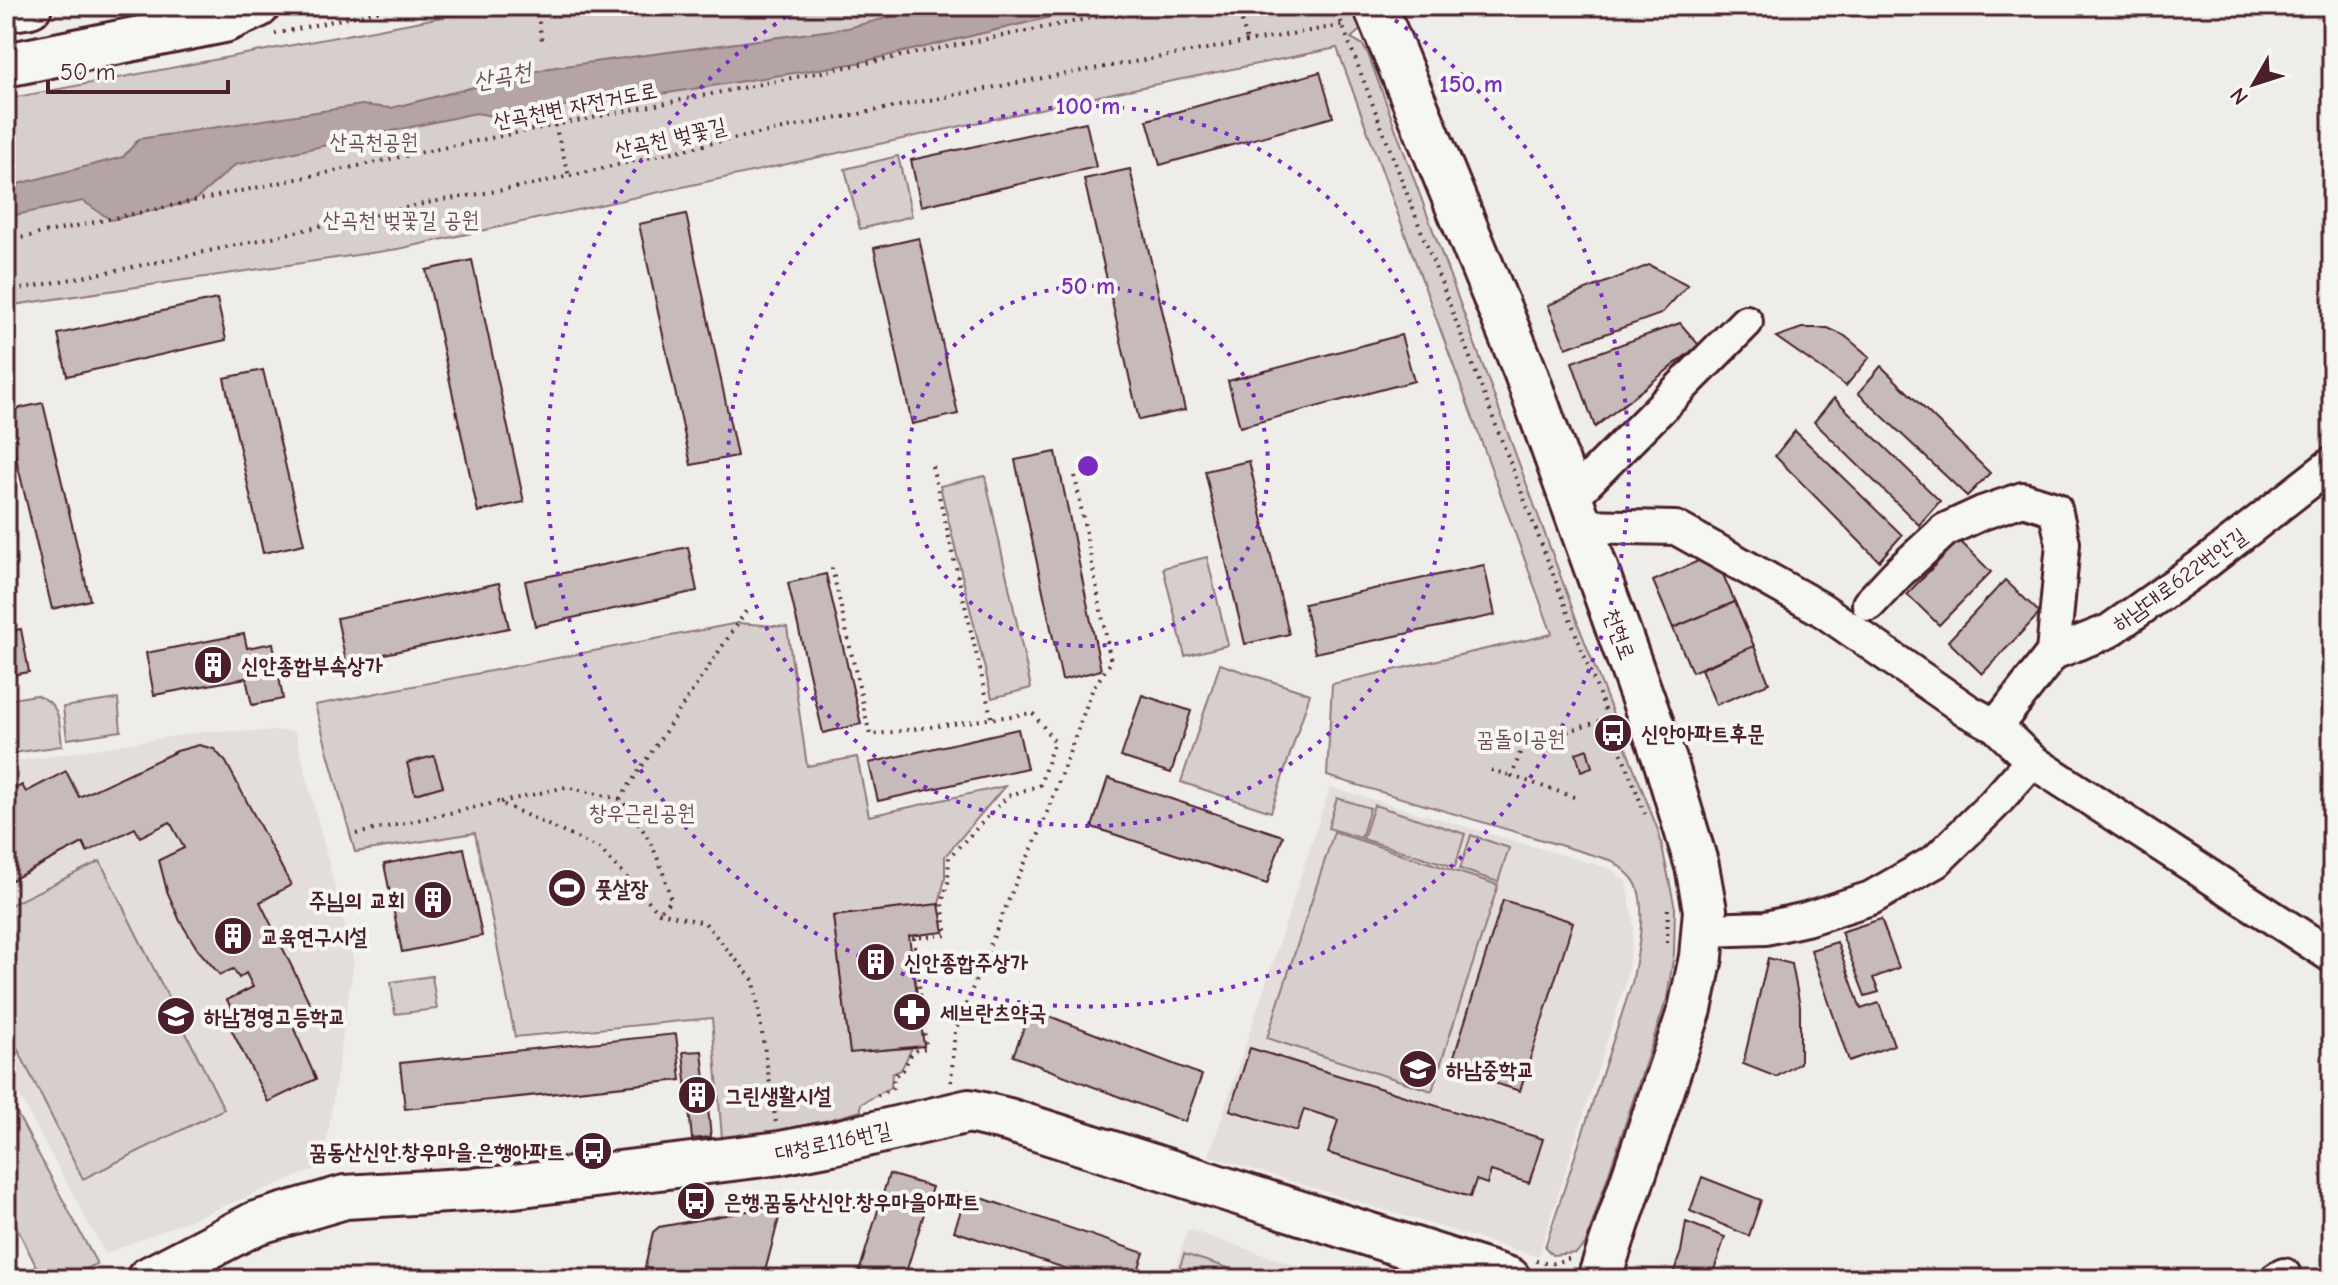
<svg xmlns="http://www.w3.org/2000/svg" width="2338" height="1285" font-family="'Comic Neue','Poor Story',sans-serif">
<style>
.built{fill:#e3dedc}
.green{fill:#d7cfce;stroke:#90777c;stroke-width:2}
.water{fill:#b4a4a5;stroke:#8a6f74;stroke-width:2}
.building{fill:#c6babb;stroke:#4a1f2b;stroke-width:2}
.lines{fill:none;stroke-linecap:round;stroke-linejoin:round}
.minor-casing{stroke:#4a1f2b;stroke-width:38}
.major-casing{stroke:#4a1f2b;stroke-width:48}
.path{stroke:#4a1f2b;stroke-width:4;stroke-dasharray:2 6;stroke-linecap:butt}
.minor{stroke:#f6f6f2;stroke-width:32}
.major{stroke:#f6f6f2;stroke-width:42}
.ring{fill:none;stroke:#7b2cbf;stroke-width:4;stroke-dasharray:4 8}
.labels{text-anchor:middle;stroke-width:8;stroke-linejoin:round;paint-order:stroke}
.street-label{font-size:22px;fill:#4a1f2b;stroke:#f6f6f2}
.park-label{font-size:22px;fill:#6d4b54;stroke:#f6f6f2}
.poi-label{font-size:22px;font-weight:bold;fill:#4a1f2b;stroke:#f6f6f2;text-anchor:start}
.water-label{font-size:24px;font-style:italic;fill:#6f4e56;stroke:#f6f6f2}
.centre{fill:#7b2cbf;stroke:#f6f6f2;stroke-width:4}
.ring-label{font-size:24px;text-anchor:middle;font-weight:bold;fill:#7b2cbf;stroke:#f6f6f2;stroke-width:8;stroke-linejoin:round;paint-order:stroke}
</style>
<rect width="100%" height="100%" fill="#efedea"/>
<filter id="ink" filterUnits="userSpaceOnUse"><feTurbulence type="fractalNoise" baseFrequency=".0125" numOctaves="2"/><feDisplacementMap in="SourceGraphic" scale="16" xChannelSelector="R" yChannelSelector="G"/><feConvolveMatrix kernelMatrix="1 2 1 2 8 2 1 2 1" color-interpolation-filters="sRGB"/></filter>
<g filter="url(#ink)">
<g class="built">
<polygon points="206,731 295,731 354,962 323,1166 105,1254 6,1071 6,763"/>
<polygon points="1330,787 1611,869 1626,881 1634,926 1626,982 1538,1257 1209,1156"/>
<polygon points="1188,1229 1335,1279 1172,1279"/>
</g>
<g class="green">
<path d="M501,6H1388L1351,38L1362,44L1368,54L1580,629L1659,833L1675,908L1674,953L1667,998L1585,1245L1576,1253L1552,1255L1545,1247L1632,983C1637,958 1650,899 1632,878C1627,872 1619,866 1613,861L1327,776L1332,684L1552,634L1337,48L1118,92L398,249L6,306V99Z"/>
<polygon points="898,156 912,216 860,229 845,169"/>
<polygon points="985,476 1031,688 992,698 940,486"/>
<polygon points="1207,557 1228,645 1185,656 1163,568"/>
<polygon points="738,623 787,627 807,766 857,757 869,816 1005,786 945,856 945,878 939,904 833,916 850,1052 912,1048 901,1070 892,1074 891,1087 861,1104 861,1111 831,1119 831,1122 723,1150 712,1018 515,1037 475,833 355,852 315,705"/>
<polygon points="1220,664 1310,694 1271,812 1181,782"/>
<path d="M36,695C62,704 59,722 62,746L6,754V700Z"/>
<polygon points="118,699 121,731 67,739 63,707"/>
<polygon points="1337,798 1370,808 1361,838 1328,828"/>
<polygon points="1374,805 1465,834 1455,867 1363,839"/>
<polygon points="1334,832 1498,885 1432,1091 1267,1038"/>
<polygon points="1471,835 1509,848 1498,882 1460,869"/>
<polygon points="100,861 224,1109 83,1179 6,1026 6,907"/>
<polygon points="432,976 437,1009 395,1014 391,982"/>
<polygon points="6,1093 97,1264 71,1276 36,1266 6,1206"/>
<polygon points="1184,1254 1263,1279 1176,1279"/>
</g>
<polygon class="water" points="934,6 1097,6 857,63 605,103 580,103 553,108 520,121 476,113 235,165 194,201 111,220 83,201 6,217 6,187 123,157 139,139 362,105 391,108 549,68 847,28"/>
<g class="building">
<polygon points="1320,72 1333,117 1160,165 1147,120"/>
<polygon points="1086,122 1096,167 921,206 911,160"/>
<polygon points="1130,169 1185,410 1139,420 1084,179"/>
<polygon points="686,214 737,456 691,465 639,224"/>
<polygon points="919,238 958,414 912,424 874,248"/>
<polygon points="472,260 524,502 478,512 426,270"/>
<polygon points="1649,265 1688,285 1661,314 1566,348 1548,305"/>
<polygon points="217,299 226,340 67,376 58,334"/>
<polygon points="1680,323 1699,345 1595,427 1572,362"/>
<polygon points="1802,328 1828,328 1845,336 1870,357 1846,386 1776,337"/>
<polygon points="1401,335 1414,381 1240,427 1228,381"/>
<polygon points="1881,366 1990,473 1967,496 1858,393"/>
<polygon points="263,370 304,544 263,553 224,378"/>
<polygon points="1834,398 1940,501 1919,525 1814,422"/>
<polygon points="43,403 90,600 52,609 6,416 6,411"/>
<polygon points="1795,431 1902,535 1879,561 1775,456"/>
<polygon points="1056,452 1101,670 1062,680 1015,460"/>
<polygon points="1249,461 1289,634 1245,644 1205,471"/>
<polygon points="1959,540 1991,572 1939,625 1907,594"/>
<polygon points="688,547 697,591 535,626 525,581"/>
<polygon points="1714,554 1735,602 1673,628 1653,581"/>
<polygon points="1484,565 1495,615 1315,653 1304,604"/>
<polygon points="826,574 861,724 823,733 788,583"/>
<polygon points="2005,580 2040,613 1982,674 1948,641"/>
<polygon points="499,583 509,628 346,662 337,618"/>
<polygon points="1735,602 1754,646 1692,672 1673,628"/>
<polygon points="21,629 29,672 6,676 6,632"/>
<polygon points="244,634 247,648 273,643 283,699 252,705 246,678 154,695 146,653"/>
<polygon points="1754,646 1769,683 1716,705 1701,669"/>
<polygon points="1142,695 1191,711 1171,773 1121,757"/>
<polygon points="1018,729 1027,768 878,801 869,763"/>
<polygon points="199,745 214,749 226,762 291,885 260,902 317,1018 294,1029 316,1079 268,1102 227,1021 236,1017 227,1000 253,987 246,973 239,978 233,969 220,975 198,950 180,921 167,891 159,860 184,848 170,822 140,837 135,828 87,852 83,843 6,883 6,793 22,785 26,792 66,771 79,797 177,751"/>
<polygon points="1587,749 1592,767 1581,771 1576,753"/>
<polygon points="434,756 443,786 415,794 407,763"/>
<polygon points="1108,778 1283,836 1267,884 1092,827"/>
<polygon points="464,848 482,936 402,952 384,864"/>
<polygon points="1503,900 1573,922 1520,1091 1450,1069"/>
<polygon points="939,904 944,932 909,936 924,1046 850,1053 833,916"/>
<polygon points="1881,919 1899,968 1873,978 1879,992 1865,996 1841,932"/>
<polygon points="1837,942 1861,1009 1879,1003 1894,1045 1849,1061 1811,950"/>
<polygon points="1768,958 1792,964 1800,1006 1800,1063 1776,1077 1743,1064"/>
<polygon points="1031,1009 1202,1075 1185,1122 1013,1056"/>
<polygon points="676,1034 681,1080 405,1109 400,1063"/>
<polygon points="1250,1048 1543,1139 1529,1183 1491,1171 1487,1184 1476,1180 1470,1197 1328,1153 1338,1120 1304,1109 1297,1131 1230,1110"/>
<polygon points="702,1051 711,1137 692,1139 683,1052"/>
<polygon points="889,1174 932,1187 904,1279 857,1279"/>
<polygon points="1702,1177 1761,1200 1749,1236 1690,1211"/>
<polygon points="967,1193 1144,1253 1135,1279 1097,1279 954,1231"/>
<polygon points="770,1207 778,1212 779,1218 763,1279 675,1279 645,1267 653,1232 659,1227"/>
<polygon points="1686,1222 1725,1237 1711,1279 1671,1279 1681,1252"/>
</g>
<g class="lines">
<g class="minor-casing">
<g id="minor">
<polyline points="1570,499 1746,322"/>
<polyline points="1580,526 1676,528 1821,609 1968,711 1996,726 2032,761 1993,805 1936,861 1871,898 1806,919 1766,928 1703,930"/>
<polyline points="1869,604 1898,573 1945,530 1982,513 2023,499 2055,509 2063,543 2053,653"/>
<polyline points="1996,726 2053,653 2109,631 2204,564 2332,464"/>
<polyline points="2032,761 2332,956"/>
<polyline points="2277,1279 2284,1275"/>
</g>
</g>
<g class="major-casing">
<g id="major">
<polyline points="1375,6 1525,371 1666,763 1697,866 1705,910 1701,957 1690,1009 1599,1279"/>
<polyline points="6,10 30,6"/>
<polyline points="6,65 224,21 258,6"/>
<polyline points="148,1279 256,1223 345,1197 498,1188 780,1153 832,1143 969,1111 1008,1120 1509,1279"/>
</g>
</g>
<g class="path">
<polyline points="536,6 542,40"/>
<polyline points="1238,6 1247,42"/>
<polyline points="1335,6 1645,814"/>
<polyline points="275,34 400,6"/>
<polyline points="555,125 569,176"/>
<polyline points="6,241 466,143 1152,6"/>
<polyline points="6,292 163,261 432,202 526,186 717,142 1031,80 1343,25"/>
<polyline points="932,466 992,720"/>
<polyline points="832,568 870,735 1033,713 1054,741 1040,785 1008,796 949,857 948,883 942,904 947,935 914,938 926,1048 913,1051 903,1070 894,1076 893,1088 872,1098"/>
<polyline points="1491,770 1512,776"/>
<polyline points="1574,797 1512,776 1522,747 1608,718"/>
<polyline points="620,799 748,608"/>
<path d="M501,802L566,787L620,799C650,835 659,856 671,900L659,912"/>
<polyline points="356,834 498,802 600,849 659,912 705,923 754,981 776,1123"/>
<polyline points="1667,943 1668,904"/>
<polyline points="951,1082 955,1031 1018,877 1040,832 1093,688 1111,662 1074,471"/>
<polyline points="1536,1261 1550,1264 1571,1258"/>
</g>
<use href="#minor" class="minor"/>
<use href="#major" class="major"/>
</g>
</g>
<g class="ring">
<circle cx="1088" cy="466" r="180"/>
<circle cx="1088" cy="466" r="360"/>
<path d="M1375 7A541 541 0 1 1 801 7"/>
</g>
<defs>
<g id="building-disc" transform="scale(2)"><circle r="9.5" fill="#4a1f2b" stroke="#f6f6f2"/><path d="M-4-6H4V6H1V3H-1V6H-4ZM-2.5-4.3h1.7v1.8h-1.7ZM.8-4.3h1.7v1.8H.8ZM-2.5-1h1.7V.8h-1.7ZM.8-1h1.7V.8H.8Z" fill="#fff"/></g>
<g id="bus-disc" transform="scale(2)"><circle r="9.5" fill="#4a1f2b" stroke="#f6f6f2"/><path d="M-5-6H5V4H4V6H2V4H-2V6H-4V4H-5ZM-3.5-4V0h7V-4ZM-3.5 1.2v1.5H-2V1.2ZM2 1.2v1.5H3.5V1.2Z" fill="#fff"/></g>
<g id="stadium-disc" transform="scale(2)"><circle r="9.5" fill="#4a1f2b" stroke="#f6f6f2"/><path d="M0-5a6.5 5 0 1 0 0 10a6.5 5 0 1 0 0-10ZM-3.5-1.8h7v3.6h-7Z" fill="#fff"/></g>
<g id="pharmacy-disc" transform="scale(2)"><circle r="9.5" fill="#4a1f2b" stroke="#f6f6f2"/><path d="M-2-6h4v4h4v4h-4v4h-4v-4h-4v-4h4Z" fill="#fff"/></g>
<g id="school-disc" transform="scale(2)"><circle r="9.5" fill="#4a1f2b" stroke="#f6f6f2"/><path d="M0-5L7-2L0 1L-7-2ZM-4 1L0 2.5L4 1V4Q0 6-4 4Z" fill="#fff"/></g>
</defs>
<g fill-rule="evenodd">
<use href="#building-disc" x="213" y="665"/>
<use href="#bus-disc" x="1613" y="733"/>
<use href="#stadium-disc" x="567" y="888"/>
<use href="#building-disc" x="433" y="900"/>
<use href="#building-disc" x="233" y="936"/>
<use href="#building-disc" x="876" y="962"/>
<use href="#pharmacy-disc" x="912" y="1012"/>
<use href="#school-disc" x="176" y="1016"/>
<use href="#school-disc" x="1418" y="1069"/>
<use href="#building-disc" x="697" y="1095"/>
<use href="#bus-disc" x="593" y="1151"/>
<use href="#bus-disc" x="696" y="1201"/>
</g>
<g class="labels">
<g class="street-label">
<text transform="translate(575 105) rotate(-11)" y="8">산곡천변 자전거도로</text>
<text transform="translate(670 137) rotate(-13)" y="8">산곡천 벚꽃길</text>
<text transform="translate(2179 579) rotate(-36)" y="8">하남대로622번안길</text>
<text transform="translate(1620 634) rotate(70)" y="8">천현로</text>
<text transform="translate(833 1141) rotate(-12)" y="8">대청로116번길</text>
</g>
<g class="park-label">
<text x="374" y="149">산곡천공원</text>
<text x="401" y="227">산곡천 벚꽃길 공원</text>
<text x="1521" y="746">꿈돌이공원</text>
<text x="642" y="820">창우근린공원</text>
</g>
<g class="poi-label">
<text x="241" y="673">신안종합부속상가</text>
<text x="1641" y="741">신안아파트후문</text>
<text x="595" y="896">풋살장</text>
<text x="405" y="908" text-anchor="end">주님의 교회</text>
<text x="261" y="944">교육연구시설</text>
<text x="904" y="970">신안종합주상가</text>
<text x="940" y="1020">세브란츠약국</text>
<text x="204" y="1024">하남경영고등학교</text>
<text x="1446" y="1077">하남중학교</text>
<text x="725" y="1103">그린생활시설</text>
<text x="565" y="1159" text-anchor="end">꿈동산신안.창우마을.은행아파트</text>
<text x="724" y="1209">은행.꿈동산신안.창우마을아파트</text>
</g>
<g class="water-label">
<text transform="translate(502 76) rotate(-11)" y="8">산곡천</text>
</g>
</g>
<circle cx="1088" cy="466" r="12" class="centre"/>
<g class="ring-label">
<text x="1471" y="92">150 m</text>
<text x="1088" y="114">100 m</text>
<text x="1088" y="294">50 m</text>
</g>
<rect width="2338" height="1285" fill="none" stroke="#f6f6f2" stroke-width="32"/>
<rect x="16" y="16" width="2306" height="1253" fill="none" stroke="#4a1f2b" stroke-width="3" filter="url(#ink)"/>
<g transform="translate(2254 84) rotate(231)" stroke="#f6f6f2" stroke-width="6" paint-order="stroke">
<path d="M0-6L14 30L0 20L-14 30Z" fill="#4a1f2b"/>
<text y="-12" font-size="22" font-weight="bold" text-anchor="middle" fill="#4a1f2b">N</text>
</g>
<path d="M48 80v12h180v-12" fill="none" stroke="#4a1f2b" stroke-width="4"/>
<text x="60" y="80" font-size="24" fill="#4a1f2b" stroke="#f6f6f2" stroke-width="6" paint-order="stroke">50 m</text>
</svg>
